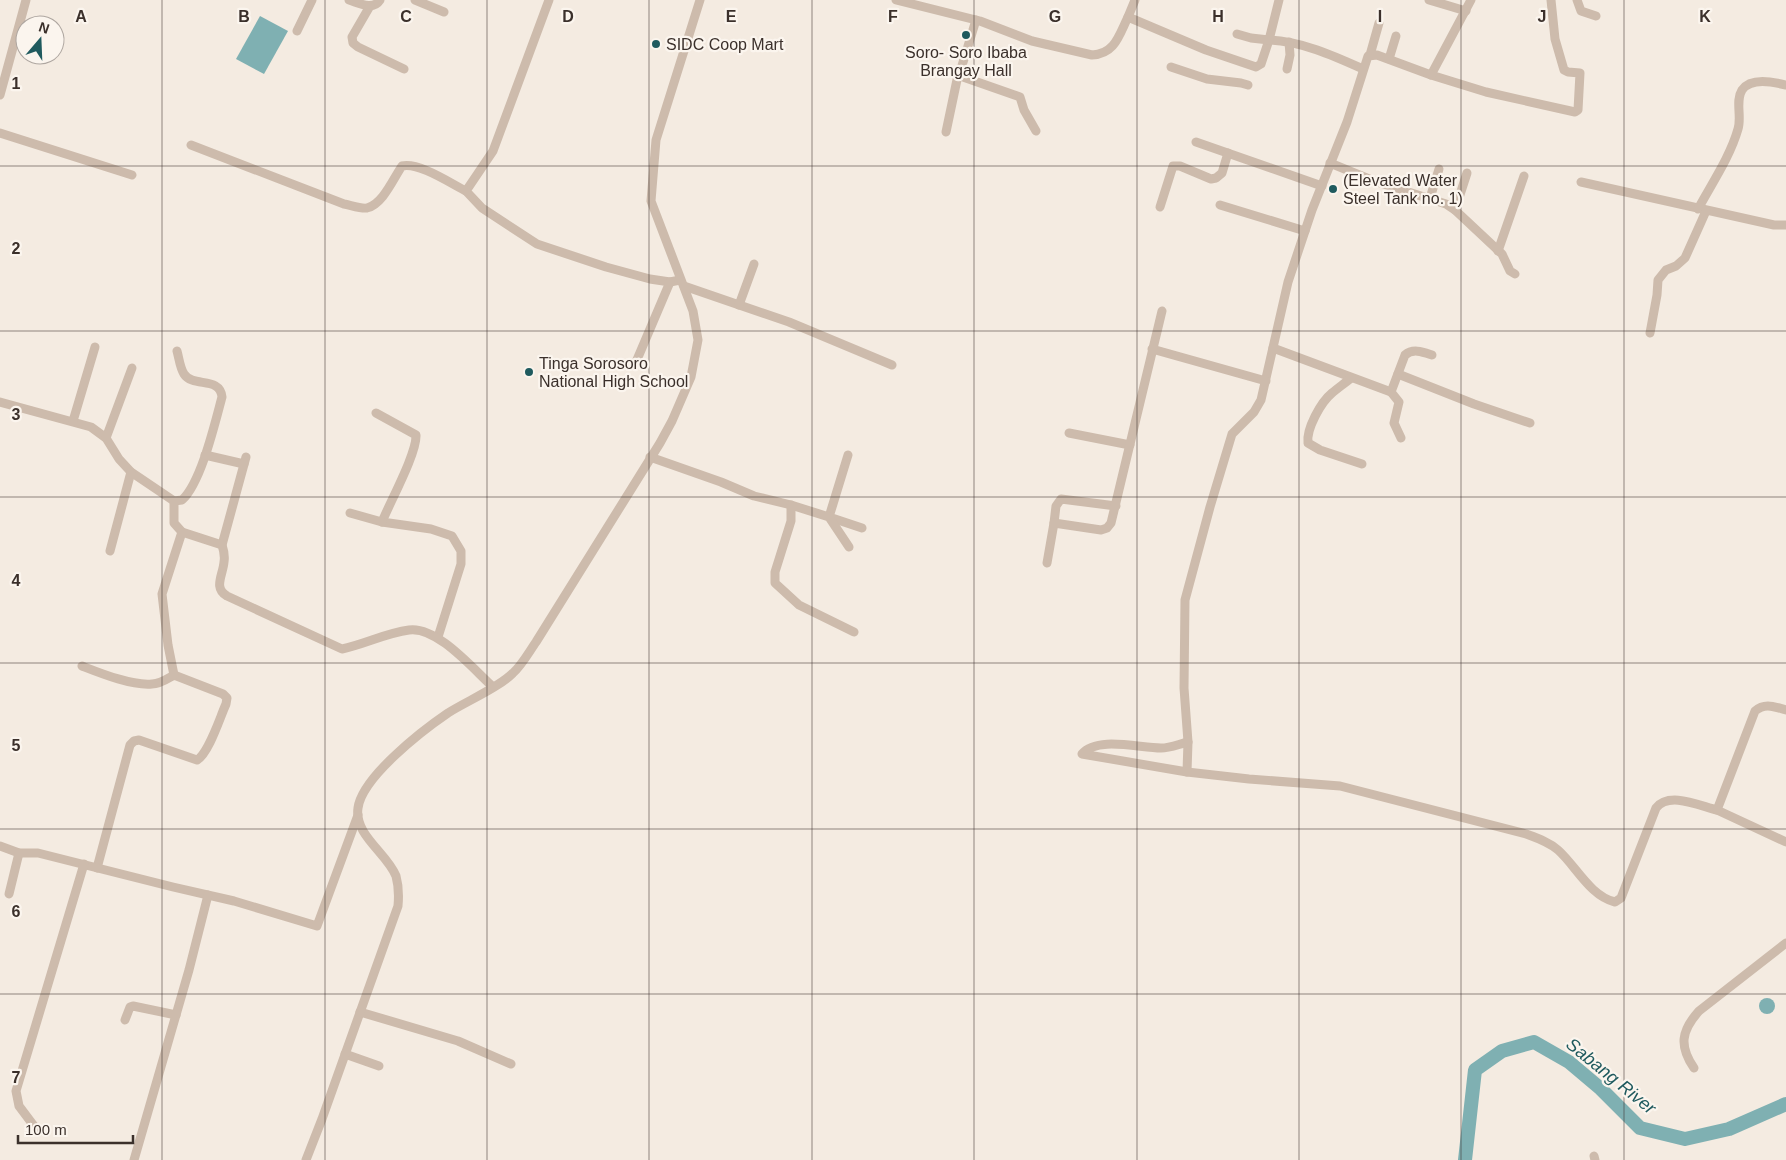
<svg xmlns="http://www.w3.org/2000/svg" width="1786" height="1160" font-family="Arial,sans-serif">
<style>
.water{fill:#7fb0b2}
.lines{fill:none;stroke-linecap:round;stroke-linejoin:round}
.river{stroke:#7fb0b2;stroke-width:14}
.street{stroke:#cdbbac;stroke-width:9}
.grid{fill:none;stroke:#3b302b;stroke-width:1;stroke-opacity:0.55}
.poi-dot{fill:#1f5a5e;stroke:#fbf5ee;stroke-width:2}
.labels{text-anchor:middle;stroke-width:4.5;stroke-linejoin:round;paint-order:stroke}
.poi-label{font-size:16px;fill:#3b302b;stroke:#fbf5ee;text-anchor:start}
.water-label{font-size:18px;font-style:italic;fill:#1f5a5e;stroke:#fbf5ee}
.grid-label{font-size:16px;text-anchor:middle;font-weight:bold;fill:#3b302b;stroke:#fbf5ee;stroke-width:4.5;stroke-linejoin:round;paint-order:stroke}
</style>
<rect width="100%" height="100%" fill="#f4ebe1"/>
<g class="water">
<polygon points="260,16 288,31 264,74 236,59"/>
<circle cx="1767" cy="1006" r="8"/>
</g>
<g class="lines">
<polyline class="river" points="1465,1160 1475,1070 1502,1051 1534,1042 1569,1062 1601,1089 1640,1128 1685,1139 1729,1129 1786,1104"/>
<g class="street">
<path d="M349,0C359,3 373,11 380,0"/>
<polyline points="415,0 444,12"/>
<polyline points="549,0 493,151 466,191 482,208 537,244 606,267 650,279 670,282 680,280"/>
<path d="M896,0L980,21L1032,41L1092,55C1115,54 1119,35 1128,17L1206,50L1256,67L1261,64L1269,40C1301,41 1334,56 1363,69"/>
<polyline points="1429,0 1466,11"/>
<polyline points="1471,0 1431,75 1486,92 1575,112 1578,110 1580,73 1568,72 1564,70 1555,39 1551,0"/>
<polyline points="1577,0 1581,11 1596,16"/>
<polyline points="370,6 352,37 353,43 358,47 404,69"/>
<polyline points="1128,17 1135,0"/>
<polyline points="976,20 960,72 963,77 1020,97 1024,110 1036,131"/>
<polyline points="297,31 312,0"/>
<polyline points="1237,34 1251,38 1269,40 1279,0"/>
<polyline points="1370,55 1379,23"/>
<polyline points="1389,59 1396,36"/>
<polyline points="1171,67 1207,79 1241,83 1248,85"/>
<polyline points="1287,69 1290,55 1289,42"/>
<path d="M1431,75L1377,55L1368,56L1347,122L1312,210L1288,282L1261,400L1254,412L1232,434L1210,507L1185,600L1184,688L1188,742L1187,772L1249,779L1340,786L1526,834C1537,838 1549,842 1558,850C1576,866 1590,896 1615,902L1621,898L1656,808C1669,791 1700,806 1717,810"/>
<polyline points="0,95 26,0"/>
<polyline points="946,132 958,75 960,72"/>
<polyline points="0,133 132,175"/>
<polyline points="1196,142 1322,186"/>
<path d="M191,145L344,204C350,205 361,209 367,208C383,204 393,179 402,166C419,162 450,183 466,191"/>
<polyline points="1330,163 1374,181 1446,204 1455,210 1502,254 1510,271 1515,274"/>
<polyline points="1581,182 1774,225 1786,225"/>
<polyline points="1430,198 1439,169"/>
<polyline points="1220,205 1305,231"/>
<polyline points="1160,207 1173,166 1180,166 1211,179 1216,178 1222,173 1228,153"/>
<path d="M1698,209C1712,183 1730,157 1738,129C1742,117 1735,101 1742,90C1751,77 1773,82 1786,85"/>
<polyline points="1455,210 1467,173"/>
<polyline points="1498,251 1524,176"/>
<polyline points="684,286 789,322 892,365"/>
<polyline points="739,305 754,264"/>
<polyline points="1650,333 1657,295 1658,280 1666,270 1676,266 1685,258 1706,211"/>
<polyline points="1273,348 1391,392 1399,402 1394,423 1401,438"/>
<polyline points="1152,349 1266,381"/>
<polyline points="636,362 670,282"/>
<polyline points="1398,374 1474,404 1530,423"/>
<path d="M1351,378C1345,383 1338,388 1332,393C1321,402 1306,429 1308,443L1320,450L1362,464"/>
<path d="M1391,392L1405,355C1413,348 1423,352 1432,355"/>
<path d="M0,402L91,427L106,438L119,459L131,472L174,501L182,500C201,483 215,423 222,397C220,376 193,388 184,374C180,368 179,358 177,351"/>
<path d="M376,413L416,435C417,453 390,502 382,522L431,529L452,536L461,551V564L438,637"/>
<polyline points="73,421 95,347"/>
<polyline points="1069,433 1130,445"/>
<polyline points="106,438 132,368"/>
<polyline points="205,455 244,464"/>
<polyline points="848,455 829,517 862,528"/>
<polyline points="650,457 721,482 754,496 791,505 829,517 849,547"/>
<polyline points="174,501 174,523 182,532"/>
<polyline points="791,505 791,521 775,572 775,583 799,605 854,632"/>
<polyline points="350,513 382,522"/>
<polyline points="1054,523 1056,506 1061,499 1116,506"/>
<polyline points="222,545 246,457"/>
<polyline points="110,551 131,472"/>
<polyline points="1047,563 1054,523 1101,530 1107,528 1111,523 1162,311"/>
<path d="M82,666C100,673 132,686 152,684C160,684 167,679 174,675L223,694L227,698L226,704C220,717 209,753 197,760L139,740L134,741L130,745L97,868"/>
<path d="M174,675L168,645L162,594L182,532L222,545C224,551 225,556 224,562C223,575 213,588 227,596L342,649C365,644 386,633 409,630C437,626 473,669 493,687"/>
<path d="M1786,710C1775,707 1765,702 1755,711L1717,810L1786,842"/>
<path d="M1187,772L1082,754C1097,736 1139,748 1161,748C1170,748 1179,744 1188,742"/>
<polyline points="0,846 19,853 38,853 173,887 234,901 317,926 358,815"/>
<polyline points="9,894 19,853"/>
<polyline points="360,1012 458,1041 511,1064"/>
<polyline points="125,1020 130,1007 133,1006 176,1015"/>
<polyline points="345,1054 379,1066"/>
<path d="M1694,1068C1679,1046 1681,1031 1699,1011L1786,943"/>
<polyline points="37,1130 19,1106 16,1091 84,864"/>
<polyline points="1594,1156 1595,1160"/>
<polyline points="134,1160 189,970 208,895"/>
<path d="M306,1160L322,1119L398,906C399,895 399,887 396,876C387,853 354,835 358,808C362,777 423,730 448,713C467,701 498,688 513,673C522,665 529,652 536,642L660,443L672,421L691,377L698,340L693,311L651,201L656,140L700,0"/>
</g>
</g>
<path class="grid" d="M162,0V1160M325,0V1160M487,0V1160M649,0V1160M812,0V1160M974,0V1160M1137,0V1160M1299,0V1160M1461,0V1160M1624,0V1160M0,166H1786M0,331H1786M0,497H1786M0,663H1786M0,829H1786M0,994H1786"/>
<g class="poi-dot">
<circle cx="966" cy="35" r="5"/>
<circle cx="656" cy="44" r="5"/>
<circle cx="1333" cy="189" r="5"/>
<circle cx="529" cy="372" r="5"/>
</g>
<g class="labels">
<g class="poi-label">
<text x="666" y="50">SIDC Coop Mart</text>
<text x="966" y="58" text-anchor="middle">Soro- Soro Ibaba<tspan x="966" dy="18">Brangay Hall</tspan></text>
<text x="1343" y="186">(Elevated Water<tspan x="1343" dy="18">Steel Tank no. 1)</tspan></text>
<text x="539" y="369">Tinga Sorosoro<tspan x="539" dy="18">National High School</tspan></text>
</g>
<g class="water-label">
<text transform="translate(1611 1076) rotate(39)" y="6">Sabang River</text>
</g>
</g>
<g class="grid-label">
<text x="81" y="22">A</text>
<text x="244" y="22">B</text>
<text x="406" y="22">C</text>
<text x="568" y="22">D</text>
<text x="731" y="22">E</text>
<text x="893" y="22">F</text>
<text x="1055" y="22">G</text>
<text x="1218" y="22">H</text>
<text x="1380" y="22">I</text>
<text x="1542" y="22">J</text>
<text x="1705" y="22">K</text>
<text x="16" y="89">1</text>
<text x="16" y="254">2</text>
<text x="16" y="420">3</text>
<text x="16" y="586">4</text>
<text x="16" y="751">5</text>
<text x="16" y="917">6</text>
<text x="16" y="1083">7</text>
</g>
<g transform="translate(40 40) rotate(19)"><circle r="24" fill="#fbf5ee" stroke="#aea6a0"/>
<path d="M0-4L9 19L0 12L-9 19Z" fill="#1f5a5e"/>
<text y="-8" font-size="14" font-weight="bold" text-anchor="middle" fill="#3b302b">N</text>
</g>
<path d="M18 1135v8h115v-8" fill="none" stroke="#3b302b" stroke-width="2.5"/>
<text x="25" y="1135" font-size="15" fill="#3b302b" stroke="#fbf5ee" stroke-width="4" paint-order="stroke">100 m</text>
</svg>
